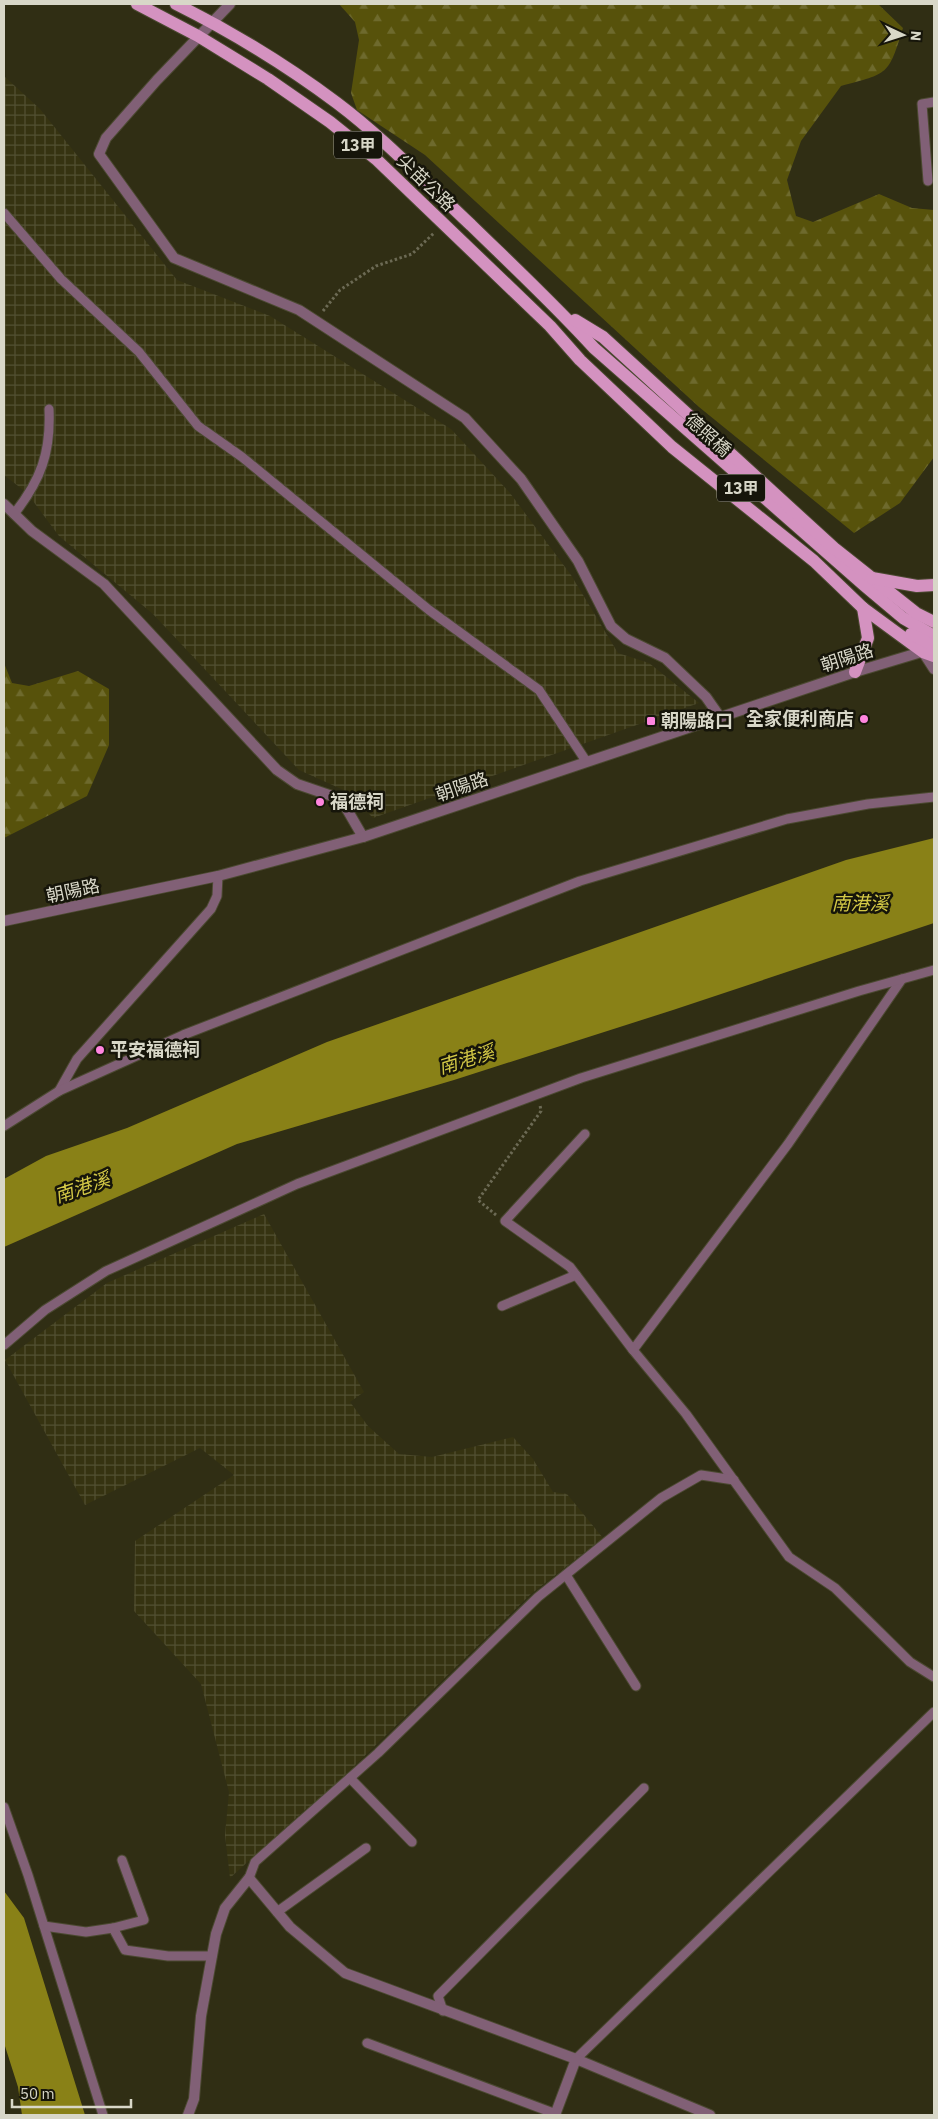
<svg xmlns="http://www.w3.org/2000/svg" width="938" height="2119" font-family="'IBM Plex Sans','Noto Sans TC',sans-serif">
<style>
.industrial{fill:url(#industrial-grid)}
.forest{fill:url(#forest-firs)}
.water{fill:#898117}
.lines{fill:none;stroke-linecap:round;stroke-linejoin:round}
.service-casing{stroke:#4b4931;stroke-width:11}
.minor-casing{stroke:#4b4931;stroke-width:12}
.tertiary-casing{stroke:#4b4931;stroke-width:12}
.primary-casing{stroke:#4b4931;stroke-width:14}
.path{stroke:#6c6a54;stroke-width:3;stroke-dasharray:2.5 2.5;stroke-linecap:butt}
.service{stroke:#816076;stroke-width:9}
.minor{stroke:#816076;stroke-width:10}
.tertiary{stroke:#816076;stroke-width:10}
.primary{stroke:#d492c0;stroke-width:12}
.poi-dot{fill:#ff85de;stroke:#16150a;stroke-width:2}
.labels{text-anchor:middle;stroke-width:5;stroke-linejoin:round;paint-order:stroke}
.shield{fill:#16150a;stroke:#9e9d8f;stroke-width:1}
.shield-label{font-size:16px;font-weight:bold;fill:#d8d7c8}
.street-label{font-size:18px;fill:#d8d7c8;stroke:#16150a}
.poi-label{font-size:18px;font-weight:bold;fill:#d8d7c8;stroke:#16150a;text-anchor:start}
.water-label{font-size:19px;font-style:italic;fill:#d3c846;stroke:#16150a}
</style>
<defs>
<pattern id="industrial-grid" width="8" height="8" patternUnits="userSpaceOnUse" patternTransform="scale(1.25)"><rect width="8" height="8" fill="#363311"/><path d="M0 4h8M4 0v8" fill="none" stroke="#525032"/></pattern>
<pattern id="forest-firs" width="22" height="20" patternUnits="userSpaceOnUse" patternTransform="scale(1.25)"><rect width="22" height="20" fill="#57520b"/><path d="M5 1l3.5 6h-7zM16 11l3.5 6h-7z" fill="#6e6a2d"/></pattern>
</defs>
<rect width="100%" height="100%" fill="#302e14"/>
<g class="industrial">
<polygon points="4,76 40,109 177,280 270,316 451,429 510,493 571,575 618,653 649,663 699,703 373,818 348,792 299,770 153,614 59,536 27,493 4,475"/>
<polygon points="264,1214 364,1392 350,1402 368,1426 399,1454 432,1457 513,1437 533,1459 553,1492 567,1494 603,1538 531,1594 312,1807 307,1808 230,1878 225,1835 229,1792 201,1684 134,1611 135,1541 234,1475 200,1448 85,1505 5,1360 107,1283"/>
</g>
<g class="forest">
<path d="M339,4H878L903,28C888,76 889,73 841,86L801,141L787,180L796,216L813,222L879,194L912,208L934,210V457L900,503L854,533L699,407L425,155L357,110L351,93L359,40L355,22Z"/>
<polygon points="4,663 12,683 29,686 78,671 109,689 109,745 87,796 4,838"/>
</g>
<g class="water">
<polygon points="934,838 934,923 673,1010 454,1080 237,1144 4,1247 4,1179 46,1156 127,1128 327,1042 846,860"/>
<polygon points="4,1891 24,1918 85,2115 22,2115 18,2087 4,2043"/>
</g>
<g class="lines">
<g class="service-casing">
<g id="service">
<polyline points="928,181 922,104 934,102"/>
<polyline points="4,213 61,279 139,352 198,426 242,457 429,610 539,690 586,761"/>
<path d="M14,514C41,480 51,452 49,409"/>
<polyline points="902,979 788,1144 633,1350 686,1414 789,1557 835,1588 910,1662 934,1677"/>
<polyline points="59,1091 77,1059 211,909 217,896 218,876"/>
<polyline points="4,1126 59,1091 183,1035 580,881 787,819 868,804 934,797"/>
<polyline points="585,1134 505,1221 570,1267 633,1350"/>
<polyline points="502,1306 576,1275"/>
<polyline points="4,1345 45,1310 106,1271 297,1184 581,1078 859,991 934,970"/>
<polyline points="566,1575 636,1686"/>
<polyline points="350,1778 412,1842"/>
<polyline points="4,1807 28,1875 103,2115"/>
<polyline points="249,1878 255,1862 378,1753 538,1597 661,1498 701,1475 734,1480"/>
<polyline points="277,1912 366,1848"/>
<polyline points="44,1926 86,1932 113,1928 125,1950 168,1956 212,1956"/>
<polyline points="113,1928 144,1920 122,1860"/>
<polyline points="443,2011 438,1996 644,1788"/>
<polyline points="367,2043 556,2114"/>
<polyline points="576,2059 934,1712"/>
</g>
</g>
<g class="minor-casing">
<g id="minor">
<polyline points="230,4 157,80 106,138 99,154 174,258 299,310 465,418 521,479 578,561 611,626 626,639 665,658 706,697 720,717"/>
<polyline points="4,504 32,531 104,584 277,770 297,784 332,796 345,806 363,837"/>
<polyline points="188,2115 194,2099 201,2016 216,1934 225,1908 249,1878 290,1927 345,1973 576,2059 710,2115"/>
<polyline points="555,2115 576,2059"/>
</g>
</g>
<g class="tertiary-casing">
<g id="tertiary">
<polyline points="923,652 934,669"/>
<polyline points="4,921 218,876 363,837 855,672 928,650"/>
</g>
</g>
<g class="primary-casing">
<g id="primary">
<polyline points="137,4 198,36 268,79 330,122 376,159 550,326 580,360 672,447 814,561 863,608 923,652 934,656"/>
<path d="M176,4C232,32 286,65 337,103C385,139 427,184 471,225C513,266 555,305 594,348L865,586L903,618L934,636"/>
<polyline points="575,320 603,337 834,548 916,613 934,622"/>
<polyline points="872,578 917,586 934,585"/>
<polyline points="911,634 934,646"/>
<polyline points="855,672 868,638 863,608"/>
</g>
</g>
<g class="path">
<polyline points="323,311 340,290 376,266 412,254 434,233"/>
<polyline points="496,1215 478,1200 541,1111 540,1105"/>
</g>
<use href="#service" class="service"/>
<use href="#minor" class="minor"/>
<use href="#tertiary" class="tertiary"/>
<use href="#primary" class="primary"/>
</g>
<g class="poi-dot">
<circle cx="864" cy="719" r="5"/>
<rect x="646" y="716" width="10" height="10" rx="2.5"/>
<circle cx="320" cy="802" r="5"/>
<circle cx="100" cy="1050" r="5"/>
</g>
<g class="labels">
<g class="shield">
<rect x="334" y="131.5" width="48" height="27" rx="4"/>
<rect x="717" y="474.5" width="48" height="27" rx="4"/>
</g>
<g class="shield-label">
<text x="358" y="151">13甲</text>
<text x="741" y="494">13甲</text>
</g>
<g class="street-label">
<text transform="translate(426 183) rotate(44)" y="6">尖苗公路</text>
<text transform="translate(708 435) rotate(42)" y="6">德照橋</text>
<text transform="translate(847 658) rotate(-18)" y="6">朝陽路</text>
<text transform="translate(462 787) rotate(-19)" y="6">朝陽路</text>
<text transform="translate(73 891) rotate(-12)" y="6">朝陽路</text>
</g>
<g class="poi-label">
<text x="854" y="725" text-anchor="end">全家便利商店</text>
<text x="661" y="727">朝陽路口</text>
<text x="330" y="808">福德祠</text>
<text x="110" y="1056">平安福德祠</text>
</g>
<g class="water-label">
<text x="860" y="910">南港溪</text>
<text transform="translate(466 1059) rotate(-17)" y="7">南港溪</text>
<text transform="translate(82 1187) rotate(-19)" y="7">南港溪</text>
</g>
</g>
<rect width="938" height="2119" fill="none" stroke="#d8d7c8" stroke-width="10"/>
<g transform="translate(903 35) rotate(94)" stroke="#16150a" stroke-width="4" paint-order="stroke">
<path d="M0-4L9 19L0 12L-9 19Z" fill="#d8d7c8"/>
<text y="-8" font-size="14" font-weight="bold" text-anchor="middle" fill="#d8d7c8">N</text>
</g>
<path d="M12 2099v8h119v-8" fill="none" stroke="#d8d7c8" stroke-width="2.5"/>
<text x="20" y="2099" font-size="15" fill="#d8d7c8" stroke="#16150a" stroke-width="4" paint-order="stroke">50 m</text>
</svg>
